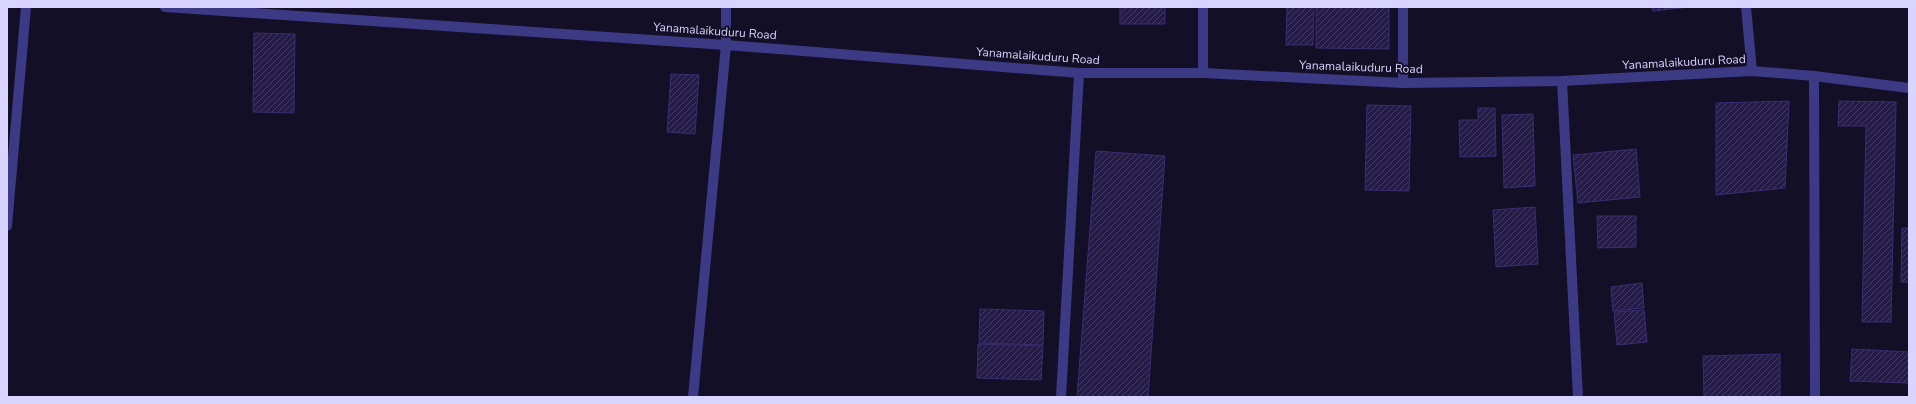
<svg xmlns="http://www.w3.org/2000/svg" width="1916" height="404" font-family="'Nunito Sans',sans-serif">
<style>
.building{fill:url(#building-hatch);stroke:#3b2d73}
.lines{fill:none;stroke-linecap:round;stroke-linejoin:round}
.minor{stroke:#3d3a85;stroke-width:10}
.labels{text-anchor:middle;stroke-width:4;stroke-linejoin:round;paint-order:stroke}
.street-label{font-size:12px;fill:#d9d4ff;stroke:#130f26}
</style>
<defs>
<pattern id="building-hatch" width="6" height="6" patternUnits="userSpaceOnUse"><rect width="6" height="6" fill="#241b47"/><path d="M-1 1l2-2M0 6l6-6M5 7l2-2" fill="none" stroke="#433b63"/></pattern>
</defs>
<rect width="100%" height="100%" fill="#130f26"/>
<g class="building">
<rect x="1120" y="7" width="45" height="17"/>
<polygon points="1287,7 1314,7 1313,45 1286,45"/>
<polygon points="1316,7 1389,7 1389,49 1316,48"/>
<polygon points="1652,7 1689,7 1653,11"/>
<polygon points="254,33 295,34 294,113 253,112"/>
<polygon points="671,74 699,75 695,134 667,132"/>
<polygon points="1789,101 1785,188 1716,195 1716,103"/>
<polygon points="1839,101 1896,102 1891,322 1862,322 1866,126 1838,126"/>
<polygon points="1367,105 1411,106 1409,191 1365,190"/>
<polygon points="1478,108 1495,108 1496,156 1460,157 1459,120 1478,120"/>
<polygon points="1533,114 1535,186 1504,188 1502,115"/>
<polygon points="1636,149 1640,197 1578,203 1573,155"/>
<polygon points="1096,151 1165,156 1148,397 1077,397"/>
<polygon points="1535,207 1538,264 1496,267 1493,210"/>
<polygon points="1597,216 1636,216 1636,247 1598,248"/>
<polygon points="1902,228 1909,228 1909,282 1901,282"/>
<polygon points="1642,283 1644,308 1613,311 1611,287"/>
<polygon points="980,309 1044,311 1043,345 979,343"/>
<polygon points="1644,310 1647,342 1617,345 1614,312"/>
<polygon points="978,344 1043,346 1041,380 977,378"/>
<polygon points="1852,349 1909,352 1909,383 1850,381"/>
<polygon points="1780,354 1780,397 1704,397 1703,356"/>
</g>
<g class="lines">
<g class="minor">
<polyline points="165,7 726,45 1079,73 1203,73 1403,83 1562,81 1752,71 1814,76 1909,88"/>
<polyline points="1403,7 1403,83"/>
<polyline points="1746,7 1752,71"/>
<polyline points="1203,73 1203,7"/>
<polyline points="1814,76 1815,397"/>
<polyline points="1562,81 1578,397"/>
<polyline points="7,226 26,7"/>
<polyline points="693,397 726,45 726,7"/>
<polyline points="1061,397 1079,73"/>
</g>
</g>
<g class="labels">
<g class="street-label">
<text transform="translate(715 31) rotate(4)" y="4">Yanamalaikuduru Road</text>
<text transform="translate(1038 56) rotate(4)" y="4">Yanamalaikuduru Road</text>
<text transform="translate(1684 62) rotate(-3)" y="4">Yanamalaikuduru Road</text>
<text transform="translate(1361 67) rotate(2)" y="4">Yanamalaikuduru Road</text>
</g>
</g>
<rect width="1916" height="404" fill="none" stroke="#d9d4ff" stroke-width="16"/>
</svg>
